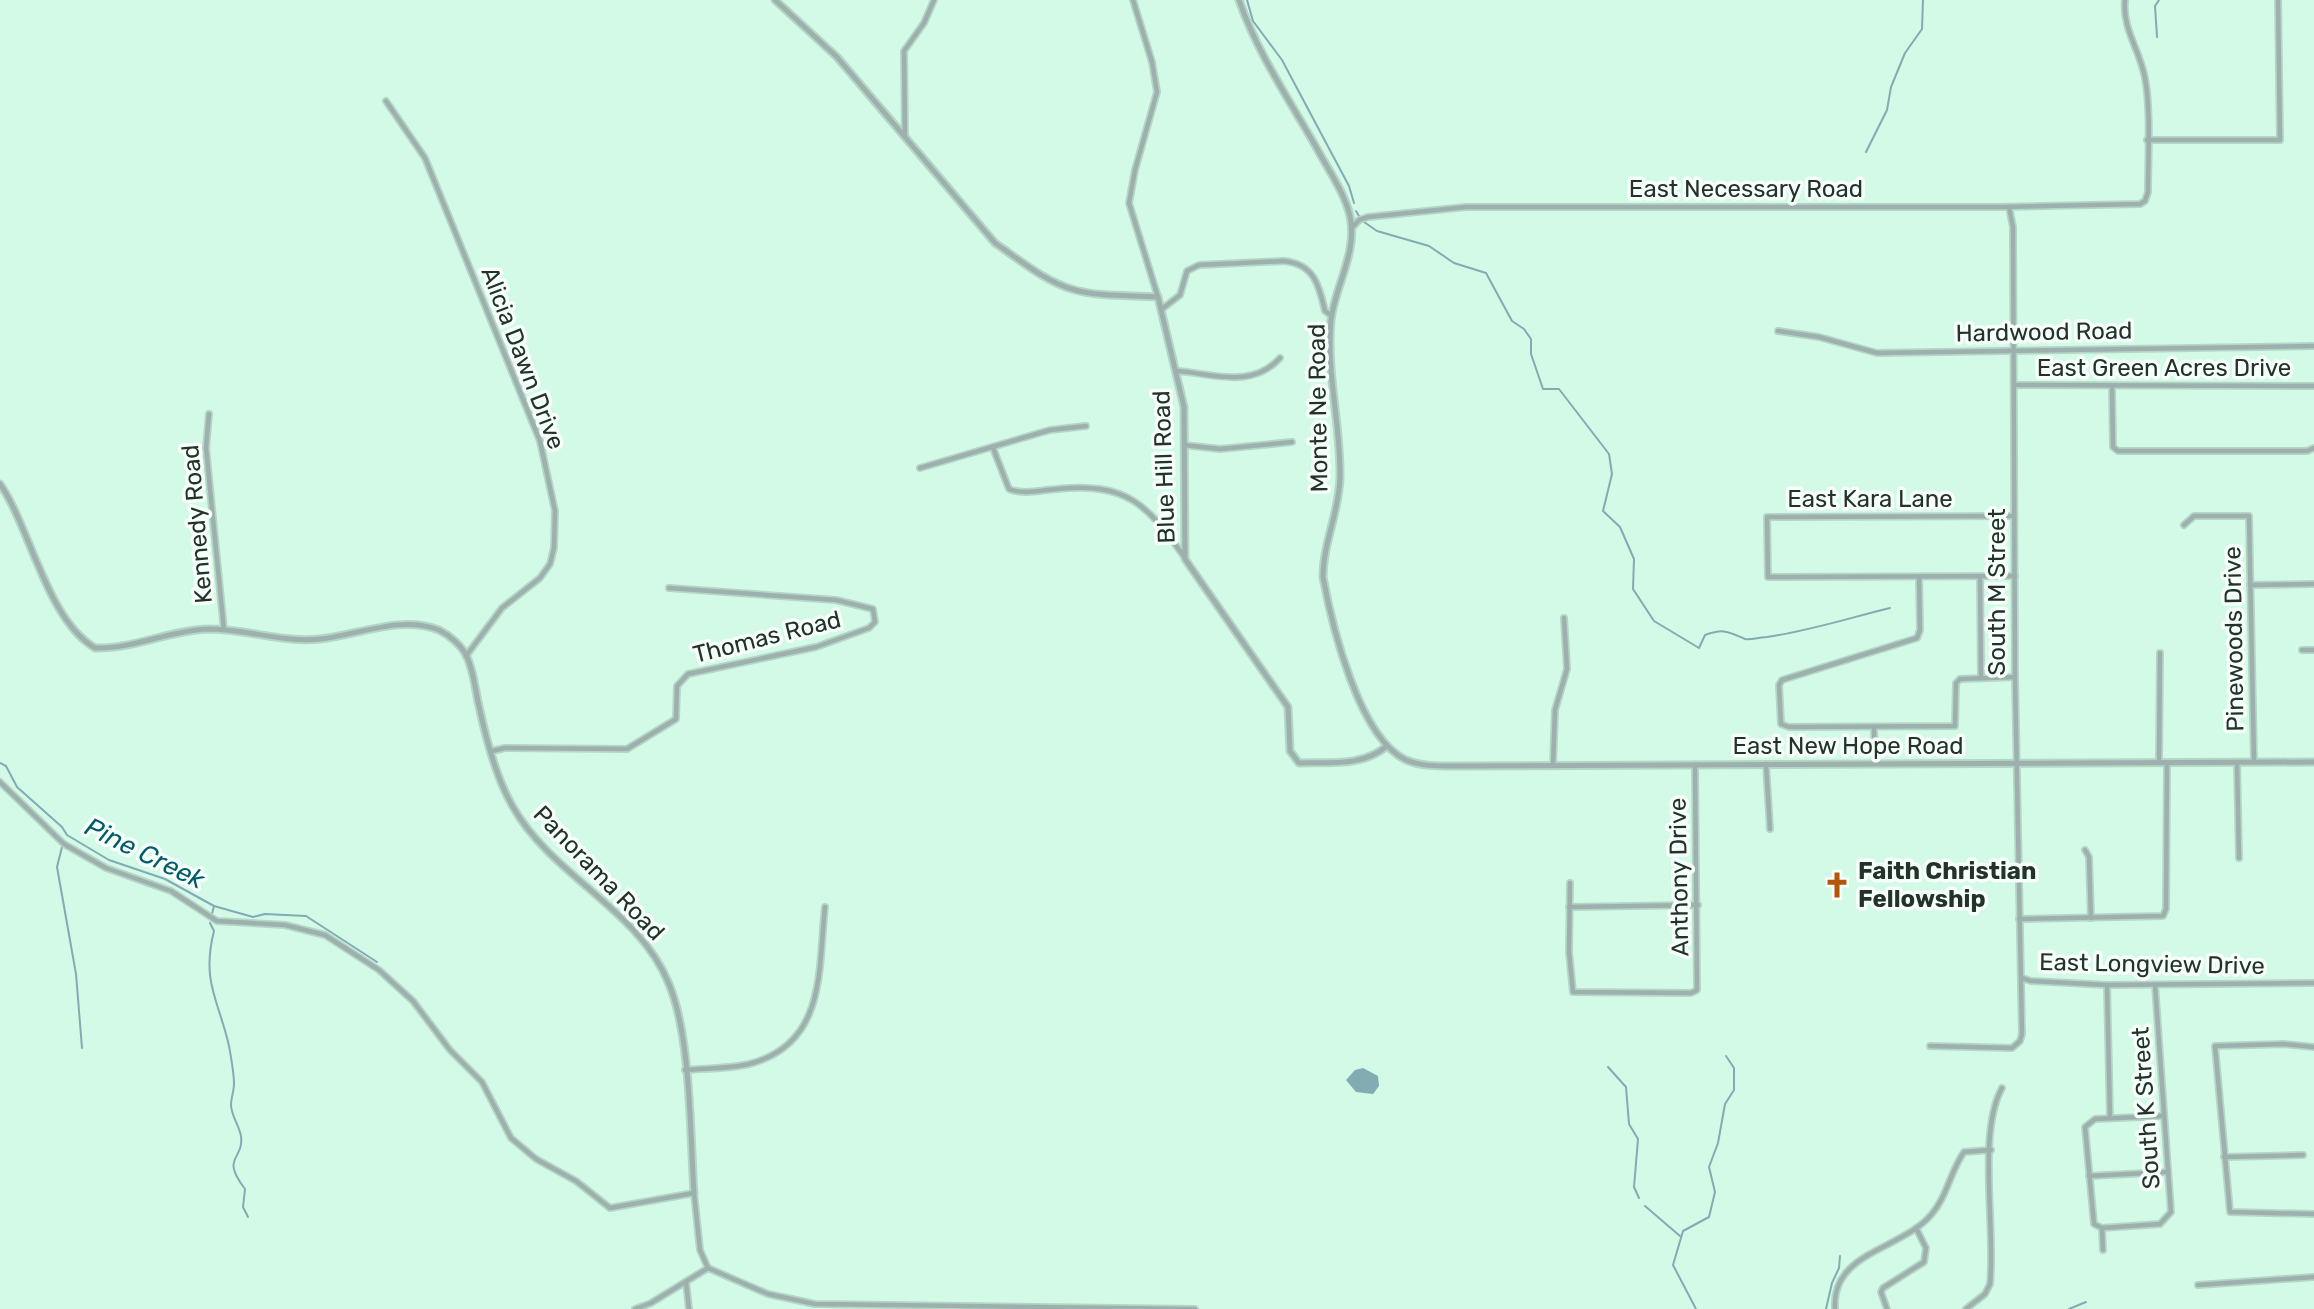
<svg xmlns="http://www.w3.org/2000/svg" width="2314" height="1309" font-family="Rubik,sans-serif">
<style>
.water{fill:#82abb3}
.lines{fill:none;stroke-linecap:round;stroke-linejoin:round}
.stream{stroke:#82abb3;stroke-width:2}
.minor-casing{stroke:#b3d6c5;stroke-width:8}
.tertiary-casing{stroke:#b3d6c5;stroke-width:9}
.minor{stroke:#9db0ae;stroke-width:4.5}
.tertiary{stroke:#9db0ae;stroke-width:5}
.labels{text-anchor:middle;stroke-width:7;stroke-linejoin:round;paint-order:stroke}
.street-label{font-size:24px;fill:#23322b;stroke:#f7fffb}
.poi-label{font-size:24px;font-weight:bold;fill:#23322b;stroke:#f7fffb;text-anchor:start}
.water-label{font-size:26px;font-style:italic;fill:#005c68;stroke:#f7fffb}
</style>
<rect width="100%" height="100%" fill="#d3fae7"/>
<polygon class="water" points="1363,1068 1378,1076 1379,1086 1373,1094 1356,1092 1346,1080 1355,1070"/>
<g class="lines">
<g class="stream">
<polyline points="1247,0 1253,21 1282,60 1349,186 1354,203"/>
<polyline points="2157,37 2155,6 2159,0"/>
<polyline points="1866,152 1887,110 1891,87 1905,53 1922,29 1923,0"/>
<polyline points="1356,211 1359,216"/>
<path d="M1364,222L1377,231L1429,246L1454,263L1486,273L1512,321L1524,329L1531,339V354L1543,389H1559L1609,454L1612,474L1603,511L1620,527L1634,559L1633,589L1654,621L1699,648L1705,635C1725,628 1728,632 1745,639C1750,640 1762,637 1767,637C1809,631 1849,618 1890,608"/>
<polyline points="0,763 6,766 17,787 62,827 67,835 109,860 165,879 214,906 212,914"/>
<polyline points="62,847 57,867 76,974 82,1048"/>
<polyline points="214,906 253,917 265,914 306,916 377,962"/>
<path d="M210,923L214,931C201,982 219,1001 229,1046C231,1057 234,1073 234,1084C234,1091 231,1098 231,1105C231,1115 239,1125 241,1136C244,1161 220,1156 245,1189L243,1207L248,1217"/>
<polyline points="1608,1067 1626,1087 1629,1124 1638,1139 1634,1187 1639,1198"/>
<polyline points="1645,1206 1680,1236"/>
<polyline points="1696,1309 1673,1265 1683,1231 1709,1217 1715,1192 1709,1167 1718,1143 1725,1104 1734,1090 1734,1068 1726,1056"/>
<polyline points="1826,1309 1832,1283 1839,1268 1840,1256"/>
<polyline points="2069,1309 2086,1302"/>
</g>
<g class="minor-casing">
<g id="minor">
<polyline points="1133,0 1152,62 1157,92 1135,170 1129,203 1158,297"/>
<polyline points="386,101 425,158 540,441 555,511 554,548 550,564 540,578 502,608 466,656"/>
<polyline points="905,137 904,51 924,23 934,0"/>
<polyline points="2147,140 2280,140 2278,0"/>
<path d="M1351,229L1359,220L1368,217L1466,207H2002L2140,204L2145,201L2148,192C2148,160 2151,109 2145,78C2140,50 2122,29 2125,0"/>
<path d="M1162,309L1180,295L1187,271L1199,265L1284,261C1314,264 1319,285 1325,311L1332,316"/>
<polyline points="1778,331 1819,337 1877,353 2314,346"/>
<path d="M1178,371C1214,374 1252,389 1280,358"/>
<polyline points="2014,385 2314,386"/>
<polyline points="2112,387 2113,447 2118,451 2307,451 2314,448"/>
<polyline points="209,414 206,448 224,630"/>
<polyline points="1184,445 1220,449 1292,442"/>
<path d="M993,448L1009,489C1023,495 1042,490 1057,489C1127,482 1147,504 1185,558"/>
<polyline points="920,468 1050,430 1086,426"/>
<polyline points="2014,516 1767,517 1768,577 2015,576"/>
<polyline points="2184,525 2194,516 2249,516 2254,762"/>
<polyline points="1919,577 1920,630 1917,638 1782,680 1779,685 1781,724 1789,727 1955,726 1956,683 1960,679 2015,677"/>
<polyline points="1980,577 1981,677"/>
<polyline points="2250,585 2314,584"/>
<polyline points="2302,650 2314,650"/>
<polyline points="1874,728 1875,763"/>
<polyline points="492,751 505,748 627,749 676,719 677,686 688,674 816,647 869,628 875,622 873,609 836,600 669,588"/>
<polyline points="2159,763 2160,653"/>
<polyline points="2237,763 2239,858"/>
<polyline points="1766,764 1770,829"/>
<polyline points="1553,766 1555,710 1567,669 1564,618"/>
<polyline points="0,782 64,844 106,868 171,891 217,921 285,925 325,935 379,970 413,1001 450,1050 482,1082 511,1138 536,1159 576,1181 610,1208 694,1193 700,1250 708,1268"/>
<polyline points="2085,850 2089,857 2091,918"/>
<polyline points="1570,883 1569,952 1573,992 1691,993 1697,990 1695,765"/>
<polyline points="1569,907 1698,905"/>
<polyline points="2019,919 2163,916 2166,909 2167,763"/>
<polyline points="2022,978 2031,981 2107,985 2314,983"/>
<polyline points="2107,985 2110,1117"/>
<polyline points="1930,1046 2012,1048 2020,1041 2022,1034 2015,677 2013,227 2009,207"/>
<polyline points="2314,1047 2284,1044 2215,1046 2230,1212 2314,1214"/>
<path d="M685,1070C706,1068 729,1069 749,1064C827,1044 818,969 825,907"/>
<polyline points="2224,1157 2303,1155"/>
<polyline points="2089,1176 2167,1172"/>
<polyline points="2102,1228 2160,1224 2171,1212 2155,985"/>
<polyline points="2103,1250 2102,1228 2094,1224 2085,1127 2095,1119 2162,1116"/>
<polyline points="686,1282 689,1309"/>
<polyline points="2198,1285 2314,1277"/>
<polyline points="635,1309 651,1303 708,1268 768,1294 815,1304 1195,1309"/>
<path d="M1835,1309C1831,1252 1901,1250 1931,1215C1947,1197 1950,1172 1964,1152L1991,1150"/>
<polyline points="1887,1309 1881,1292 1883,1288 1924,1262 1926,1248 1916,1228"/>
<path d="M1966,1309L1985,1294L1990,1284C1996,1230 1977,1133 2002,1088"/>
</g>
</g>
<g class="tertiary-casing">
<g id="tertiary">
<path d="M775,0L837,57L995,243C1020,260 1045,282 1075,290C1101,297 1131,295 1158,297L1184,407L1185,559L1288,707L1290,751L1299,763C1330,762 1362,767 1387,746"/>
<path d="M1239,0C1257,52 1288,98 1315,145C1327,168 1344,191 1350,216C1358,252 1335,286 1331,320C1326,373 1341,425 1340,478C1339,513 1323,543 1323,577C1332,626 1359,738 1406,760C1423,767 1442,766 1460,766L2314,762"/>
<path d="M0,484C30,527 47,620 95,648C134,649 170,630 209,629C246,629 283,643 320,639C359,635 401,615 439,630C449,635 461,645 466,655C474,670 475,690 479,706C486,739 496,778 513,807C552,876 639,909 669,984C691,1037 690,1133 694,1193"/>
</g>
</g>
<use href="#minor" class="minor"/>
<use href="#tertiary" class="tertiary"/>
</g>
<defs>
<g id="church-bare" transform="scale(2.1)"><path d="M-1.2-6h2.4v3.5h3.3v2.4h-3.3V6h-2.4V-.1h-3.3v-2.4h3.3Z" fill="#b45509" stroke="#f7fffb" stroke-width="2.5" paint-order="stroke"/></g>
</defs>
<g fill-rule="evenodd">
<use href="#church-bare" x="1837" y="885"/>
</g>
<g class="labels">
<g class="street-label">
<text x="1746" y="197">East Necessary Road</text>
<text transform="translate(2044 332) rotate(-1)" y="8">Hardwood Road</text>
<text transform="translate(523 358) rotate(69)" y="8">Alicia Dawn Drive</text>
<text x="2164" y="376">East Green Acres Drive</text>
<text transform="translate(1318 408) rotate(-91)" y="8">Monte Ne Road</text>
<text transform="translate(1164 467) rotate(-92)" y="8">Blue Hill Road</text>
<text x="1870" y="507">East Kara Lane</text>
<text transform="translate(197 524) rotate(-95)" y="8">Kennedy Road</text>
<text transform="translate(1997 592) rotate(-90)" y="8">South M Street</text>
<text transform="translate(767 637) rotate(-14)" y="8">Thomas Road</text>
<text transform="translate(2234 639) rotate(-91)" y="8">Pinewoods Drive</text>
<text x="1848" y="754">East New Hope Road</text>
<text transform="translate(599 873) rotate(46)" y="8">Panorama Road</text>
<text transform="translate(1679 877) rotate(-91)" y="8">Anthony Drive</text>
<text transform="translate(2152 964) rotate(1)" y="8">East Longview Drive</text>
<text transform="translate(2146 1108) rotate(-94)" y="8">South K Street</text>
</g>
<g class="poi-label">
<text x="1858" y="879">Faith Christian<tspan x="1858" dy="28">Fellowship</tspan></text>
</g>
<g class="water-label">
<text transform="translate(145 853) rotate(26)" y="9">Pine Creek</text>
</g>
</g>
</svg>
